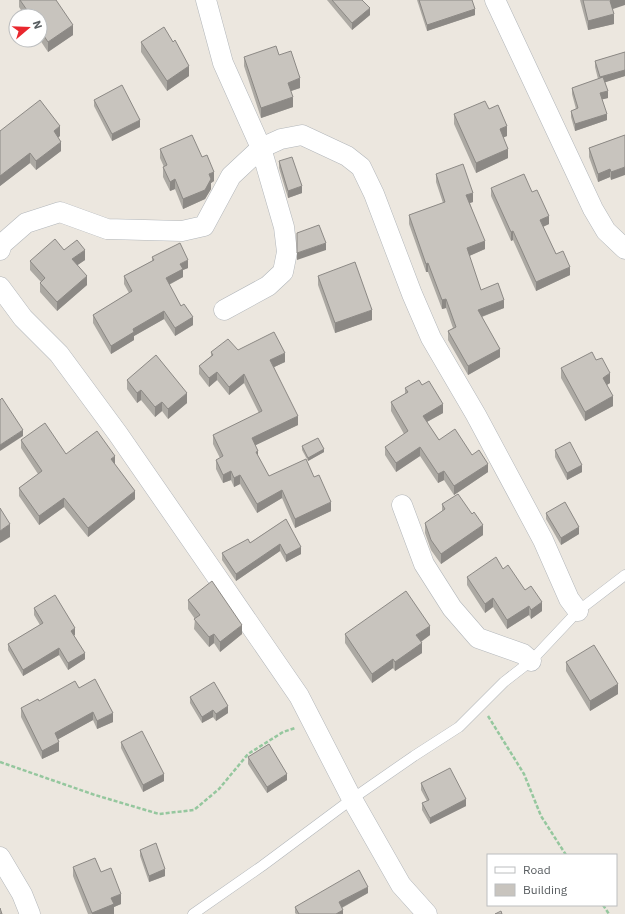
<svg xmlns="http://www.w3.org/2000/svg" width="625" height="914" font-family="'IBM Plex Sans',sans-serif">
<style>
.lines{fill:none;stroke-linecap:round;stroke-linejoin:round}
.service-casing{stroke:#b2b6ba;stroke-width:11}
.minor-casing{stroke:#b2b6ba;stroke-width:21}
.path{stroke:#95c79e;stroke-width:2.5;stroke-dasharray:4 2;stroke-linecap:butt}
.service{stroke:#fff;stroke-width:10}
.minor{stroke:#fff;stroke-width:20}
.wall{fill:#aca9a3}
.shaded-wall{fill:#8c8985}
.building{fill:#c8c4be;stroke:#8c8985}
</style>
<rect width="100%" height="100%" fill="#ece7df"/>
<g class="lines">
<g class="service-casing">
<polyline id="service" points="193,914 262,866 352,799 414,756 459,727 504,682 531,661 578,611 625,575"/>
</g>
<g class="minor-casing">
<g id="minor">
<polyline points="206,0 223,63 261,148 284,227 287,252 283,272 268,286 224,310"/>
<polyline points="495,0 593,209 606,231 625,249"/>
<polyline points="0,250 2,244 26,223 60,212 107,229 182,231 204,226 231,176 261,148 281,139 302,135 347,156 361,167 374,194 412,294 431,338 476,415 543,540 569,599 578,611"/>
<polyline points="0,287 23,318 59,354 118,434 217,577 299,696 352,799 401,885 427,914"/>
<polyline points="402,505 424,564 452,608 478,638 523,654 531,661"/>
<polyline points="0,857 22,894 30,914"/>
</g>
</g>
<g class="path">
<polyline points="488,716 524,774 541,816 566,855"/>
<polyline points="0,762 95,795 159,814 194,810 219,789 248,754 283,732 295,728"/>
<polyline points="603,905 609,914"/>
</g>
<use href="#service" class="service"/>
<use href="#minor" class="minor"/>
</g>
<g class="wall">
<polygon points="19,0 56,0 73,35 48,52 40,40 40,16 25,16 19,7"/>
<polygon points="327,0 362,0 370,15 352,30"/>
<polygon points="417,0 472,0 475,15 427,31"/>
<polygon points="580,0 625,0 612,9 614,24 588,30"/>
<polygon points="141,42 189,76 167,91 141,52"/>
<polygon points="625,52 625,76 605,82 608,98 602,99 607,120 575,131 571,117 571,111 576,109 572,94 572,88 598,79 595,67 595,61"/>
<polygon points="279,55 300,88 291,91 293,107 261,118 244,66 244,57"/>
<polygon points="94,100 140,127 112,141 94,106"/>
<polygon points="489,109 507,136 503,137 508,158 476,173 454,124 454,114"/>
<polygon points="0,131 60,136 58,137 61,151 36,170 30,163 0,186"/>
<polygon points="625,135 611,180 610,177 598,182 589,157 589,148"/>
<polygon points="160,149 202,157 214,181 211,183 211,189 205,199 183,209 175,189 170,191 163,177 163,167 164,167 160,158"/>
<polygon points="279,161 302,193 288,198 279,168"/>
<polygon points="436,174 473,202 470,203 485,249 469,256 481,290 504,308 482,317 500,357 468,375 448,340 448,331 453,328 446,308 442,309 428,272 426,272 409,224 409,215 443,203 436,182"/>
<polygon points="491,188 532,192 549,224 543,227 556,254 570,275 536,291 513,240 511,241 491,196"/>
<polygon points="64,250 85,260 77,265 87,285 57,311 40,292 40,283 41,282 30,270 30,261"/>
<polygon points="152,257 188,268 183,270 183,277 169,285 181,306 193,325 175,336 164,319 134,336 134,340 111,354 93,323 93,315 129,293 124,284 124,276 152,261"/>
<polygon points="318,276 372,320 335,333 318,285"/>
<polygon points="238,350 285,362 274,367 298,425 255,445 258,457 269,476 314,477 331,511 295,528 282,498 257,513 240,484 234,487 231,480 223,483 216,469 216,460 220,458 213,444 213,435 259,413 244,383 229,395 217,380 209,387 199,374 199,366 211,356 211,352"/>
<polygon points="596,360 610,383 607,385 613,406 585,421 561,378 561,368"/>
<polygon points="127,380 187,403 168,419 162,411 155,417 141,400 137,403 127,389"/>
<polygon points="422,385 443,413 427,422 439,440 472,455 488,472 454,495 444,480 438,483 420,456 396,472 385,455 385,447 404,434 391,411 391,402 405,394 405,388"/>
<polygon points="21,440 66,454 115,464 115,465 135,499 88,537 64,507 39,525 19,496 19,488 38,474 21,448"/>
<polygon points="302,446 324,452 308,461 302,450"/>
<polygon points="555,450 582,472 567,480 555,457"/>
<polygon points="442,504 483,535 441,564 431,550 425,533 425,523 442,511"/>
<polygon points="546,513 579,534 561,545 546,519"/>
<polygon points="286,519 301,554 286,562 280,551 236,581 222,560 222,553 250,543"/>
<polygon points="503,569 525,590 542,611 531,619 529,615 507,629 493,607 485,613 467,585 467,577"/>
<polygon points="188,600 242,634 220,652 214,643 209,647 194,629 195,619 188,609"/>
<polygon points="34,608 75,635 74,635 85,659 68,670 59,655 23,676 8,650 8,644 40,625 34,615"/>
<polygon points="345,634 430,635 421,642 422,653 395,671 393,668 372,683 345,643"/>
<polygon points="566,662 618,694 590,711 566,671"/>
<polygon points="79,688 113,722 97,729 93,720 58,739 59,751 42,759 21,717 21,708"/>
<polygon points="190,697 228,713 216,721 213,717 202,723 190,703"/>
<polygon points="121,742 164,781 143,792 121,748"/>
<polygon points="248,757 287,780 267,793 248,764"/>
<polygon points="421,783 466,806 430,824 422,810 422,803 427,801 421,790"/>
<polygon points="140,850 165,876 149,882 140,856"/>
<polygon points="73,867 101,872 121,904 114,907 114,914 88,914 73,876"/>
<polygon points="368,893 342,908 343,914 296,914 295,913 295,907"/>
</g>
<g class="shaded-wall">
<polygon points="611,0 625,0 625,5 610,10 610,1"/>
<polygon points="370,8 370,15 352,30 352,23"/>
<polygon points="475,9 475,15 427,31 427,25"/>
<polygon points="614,14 614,24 588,30 588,21"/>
<polygon points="73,25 73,35 48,52 48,42"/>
<polygon points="189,66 189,76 167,91 167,81"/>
<polygon points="625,70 625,76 600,84 600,77"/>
<polygon points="300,78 300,88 288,92 288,83"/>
<polygon points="608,91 608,98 600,100 600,93"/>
<polygon points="293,97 293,107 261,118 261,108"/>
<polygon points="607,114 607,120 575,131 575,124"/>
<polygon points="140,120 140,127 112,141 112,134"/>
<polygon points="60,126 60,136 54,141 54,131"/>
<polygon points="507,126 507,136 500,139 500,129"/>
<polygon points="61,142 61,151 36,170 36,161"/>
<polygon points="508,149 508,158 476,173 476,163"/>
<polygon points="30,153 30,163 0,186 0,176"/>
<polygon points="625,167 625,175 611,180 611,172"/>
<polygon points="610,169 610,177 598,182 598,174"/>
<polygon points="214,172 214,181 211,183 211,189 205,199 183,209 183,199 209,174"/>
<polygon points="175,179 175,189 170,191 170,182"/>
<polygon points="302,186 302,193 288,198 288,191"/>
<polygon points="473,193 473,202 466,204 466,195"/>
<polygon points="549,216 549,224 540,228 540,220"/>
<polygon points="513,231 513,240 511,241 511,232"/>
<polygon points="485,241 485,249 467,257 467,248"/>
<polygon points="326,243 326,250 297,260 297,253"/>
<polygon points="85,250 85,260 72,269 72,259"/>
<polygon points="188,260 188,268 183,270 183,277 166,286 166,278 180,264"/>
<polygon points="428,263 428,272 426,272 426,264"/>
<polygon points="570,267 570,275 536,291 536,282"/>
<polygon points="87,276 87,285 57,311 57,302"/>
<polygon points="446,299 446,308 442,309 442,300"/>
<polygon points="504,300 504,308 478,318 478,310"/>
<polygon points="372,310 372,320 335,333 335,323"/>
<polygon points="164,311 164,319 134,336 134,340 111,354 111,346 133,329"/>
<polygon points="193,317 193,325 175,336 175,328"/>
<polygon points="500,349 500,357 468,375 468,366"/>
<polygon points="285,353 285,362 270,369 270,360"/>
<polygon points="217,372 217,380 209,387 209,378"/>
<polygon points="610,373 610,383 603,387 603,378"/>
<polygon points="244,374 244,383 229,395 229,387"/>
<polygon points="141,390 141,400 137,403 137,393"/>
<polygon points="187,393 187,403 168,419 168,409"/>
<polygon points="613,396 613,406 585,421 585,412"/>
<polygon points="162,402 162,411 155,417 155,407"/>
<polygon points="443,404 443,413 423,424 423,416"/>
<polygon points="298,416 298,425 252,447 252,438"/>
<polygon points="23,430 23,436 0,451 0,445"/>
<polygon points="420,447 420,456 396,472 396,463"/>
<polygon points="324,449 324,452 308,461 308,458"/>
<polygon points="258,451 258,460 256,452"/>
<polygon points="115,456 115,464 111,468 111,459"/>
<polygon points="488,464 488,472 454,495 454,486"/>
<polygon points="582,465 582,472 567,480 567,473"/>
<polygon points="231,471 231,480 223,483 223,475"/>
<polygon points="444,471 444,480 438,483 438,474"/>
<polygon points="240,475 240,484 234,487 234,478"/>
<polygon points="282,490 282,498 257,513 257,504"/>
<polygon points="135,491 135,499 88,537 88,528"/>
<polygon points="64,498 64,507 39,525 39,516"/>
<polygon points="331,502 331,511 295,528 295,519"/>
<polygon points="10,524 10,537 0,543 0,531"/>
<polygon points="483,525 483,535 441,564 441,554"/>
<polygon points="579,527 579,534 561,545 561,538"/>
<polygon points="280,544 280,551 236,581 236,574"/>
<polygon points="301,547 301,554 286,562 286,555"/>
<polygon points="493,598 493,607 485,613 485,604"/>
<polygon points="542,602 542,611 531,619 531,610"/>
<polygon points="529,606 529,615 507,629 507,620"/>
<polygon points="242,625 242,634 220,652 220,642"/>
<polygon points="430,626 430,635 416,645 416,635"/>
<polygon points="75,628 75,635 71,637 71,631"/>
<polygon points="214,634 214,643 209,647 209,637"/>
<polygon points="422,643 422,653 395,671 395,662"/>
<polygon points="59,648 59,655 23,676 23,670"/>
<polygon points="85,653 85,659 68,670 68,663"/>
<polygon points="393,659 393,668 372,683 372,674"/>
<polygon points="618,684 618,694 590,711 590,701"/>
<polygon points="228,706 228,713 216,721 216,714"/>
<polygon points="213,710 213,717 202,723 202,717"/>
<polygon points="93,712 93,720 55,741 55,733"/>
<polygon points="113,713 113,722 97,729 97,721"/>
<polygon points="59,742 59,751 42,759 42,751"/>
<polygon points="164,774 164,781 143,792 143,785"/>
<polygon points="287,774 287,780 267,793 267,787"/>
<polygon points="466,799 466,806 430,824 430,818"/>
<polygon points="165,869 165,876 149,882 149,876"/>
<polygon points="368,887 368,893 339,909 339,902"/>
<polygon points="121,894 121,904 114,907 114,914 92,914 92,913 111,898"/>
<polygon points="343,910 343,914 336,914"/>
</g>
<g class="building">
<polygon points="20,0 56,0 73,25 48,42 40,30 40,16 31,16"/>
<polygon points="332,0 362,0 370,8 352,23"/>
<polygon points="419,0 472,0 475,9 427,25"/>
<polygon points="583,0 611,0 610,1 614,14 588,21"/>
<polygon points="164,27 173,42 175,40 189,66 167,81 141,42"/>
<polygon points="276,46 279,55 291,51 300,78 288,83 293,97 261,108 244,57"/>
<polygon points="625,52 625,70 600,77 595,61"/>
<polygon points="603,77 608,91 600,93 607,114 575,124 571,111 578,108 572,88"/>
<polygon points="122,85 140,120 112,134 94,100"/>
<polygon points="40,100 60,126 54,131 61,142 36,161 30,153 0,176 0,131"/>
<polygon points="485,101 489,109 498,105 507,126 500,129 508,149 476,163 454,114"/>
<polygon points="192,135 202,157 207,155 214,172 209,174 211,179 205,190 183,199 175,179 170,182 163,167 167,165 160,149"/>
<polygon points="625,135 625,167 611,172 610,169 598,174 589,148"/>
<polygon points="292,157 302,186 288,191 279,161"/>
<polygon points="463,164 473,193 466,195 485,241 467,248 481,290 498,283 504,300 478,310 500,349 468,366 448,331 456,327 446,299 442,300 428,263 426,264 409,215 445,202 436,174"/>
<polygon points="524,174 532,192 537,190 549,216 540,220 556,254 563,251 570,267 536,282 513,231 511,232 491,188"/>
<polygon points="319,225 326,243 297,253 297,233"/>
<polygon points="55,239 64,250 77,240 85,250 72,259 87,276 57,302 40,283 45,278 30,261"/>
<polygon points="180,243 188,260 180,264 183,269 166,278 181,306 184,304 193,317 175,328 164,311 133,329 134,332 111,346 93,315 132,291 124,276 154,260 152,257"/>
<polygon points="355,262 372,310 335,323 318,276"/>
<polygon points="274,332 285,353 270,360 298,416 252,438 258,451 256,452 269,476 306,459 314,477 319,475 331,502 295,519 282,490 257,504 240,475 234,478 231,471 223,475 216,460 223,456 213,435 262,411 244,374 229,387 217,372 209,378 199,366 213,355 211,352 228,339 238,350"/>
<polygon points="592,352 596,360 602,358 610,373 603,378 613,396 585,412 561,368"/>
<polygon points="156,355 187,393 168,409 162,402 155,407 141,390 137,393 127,380"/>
<polygon points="419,380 422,385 429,381 443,404 423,416 439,440 455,429 472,455 479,450 488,464 454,486 444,471 438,474 420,447 396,463 385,447 408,431 391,402 408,392 405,388"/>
<polygon points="2,398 23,430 0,445 0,400"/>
<polygon points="45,423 66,454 97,431 115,456 111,459 135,491 88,528 64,498 39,516 19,488 42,471 21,440"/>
<polygon points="318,438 324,449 308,458 302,446"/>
<polygon points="570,442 582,465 567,473 555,450"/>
<polygon points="458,494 472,514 474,512 483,525 441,554 431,540 425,523 445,509 442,504"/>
<polygon points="565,502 579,527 561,538 546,513"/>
<polygon points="0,508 10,524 0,531"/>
<polygon points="286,519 301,547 286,555 280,544 236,574 222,553 248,539 250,543"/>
<polygon points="496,557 503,569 508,565 525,590 531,586 542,602 531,610 529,606 507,620 493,598 485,604 467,577"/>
<polygon points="212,581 242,625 220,642 214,634 209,637 194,619 200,615 188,600"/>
<polygon points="406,591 430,626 416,635 422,643 395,662 393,659 372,674 345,634"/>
<polygon points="55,595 75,628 71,631 85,653 68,663 59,648 23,670 8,644 43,623 34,608"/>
<polygon points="594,645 618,684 590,701 566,662"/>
<polygon points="95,679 113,713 97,721 93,712 55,733 59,742 42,751 21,708 38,699 39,701 75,681 79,688"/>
<polygon points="214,682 228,706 216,714 213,710 202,717 190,697"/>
<polygon points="142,731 164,774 143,785 121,742"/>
<polygon points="269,744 287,774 267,787 248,757"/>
<polygon points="450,768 466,799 430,818 422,803 429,800 421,783"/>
<polygon points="156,843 165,869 149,876 140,850"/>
<polygon points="95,858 101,872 111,868 121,894 111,898 114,904 92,913 73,867"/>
<polygon points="359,870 368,887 339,902 343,910 336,914 299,914 295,907"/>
<polygon points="0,908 2,914 0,914"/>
<polygon points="501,911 502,914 495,914"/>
</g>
<rect x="487" y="854" width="130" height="52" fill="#ffffff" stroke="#bcbebf"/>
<rect x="495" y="867" width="20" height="6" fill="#ffffff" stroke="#bcbebf"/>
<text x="523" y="874" font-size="12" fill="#585d60">Road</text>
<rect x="495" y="884" width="20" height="12" fill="#c8c4be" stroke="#bcbebf"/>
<text x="523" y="894" font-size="12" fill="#585d60">Building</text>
<g transform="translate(28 28) rotate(71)"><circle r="19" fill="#ffffff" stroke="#bcbebf"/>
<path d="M0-3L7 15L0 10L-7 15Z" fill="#e9272e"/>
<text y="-6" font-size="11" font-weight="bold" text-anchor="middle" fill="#585d60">N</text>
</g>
</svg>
